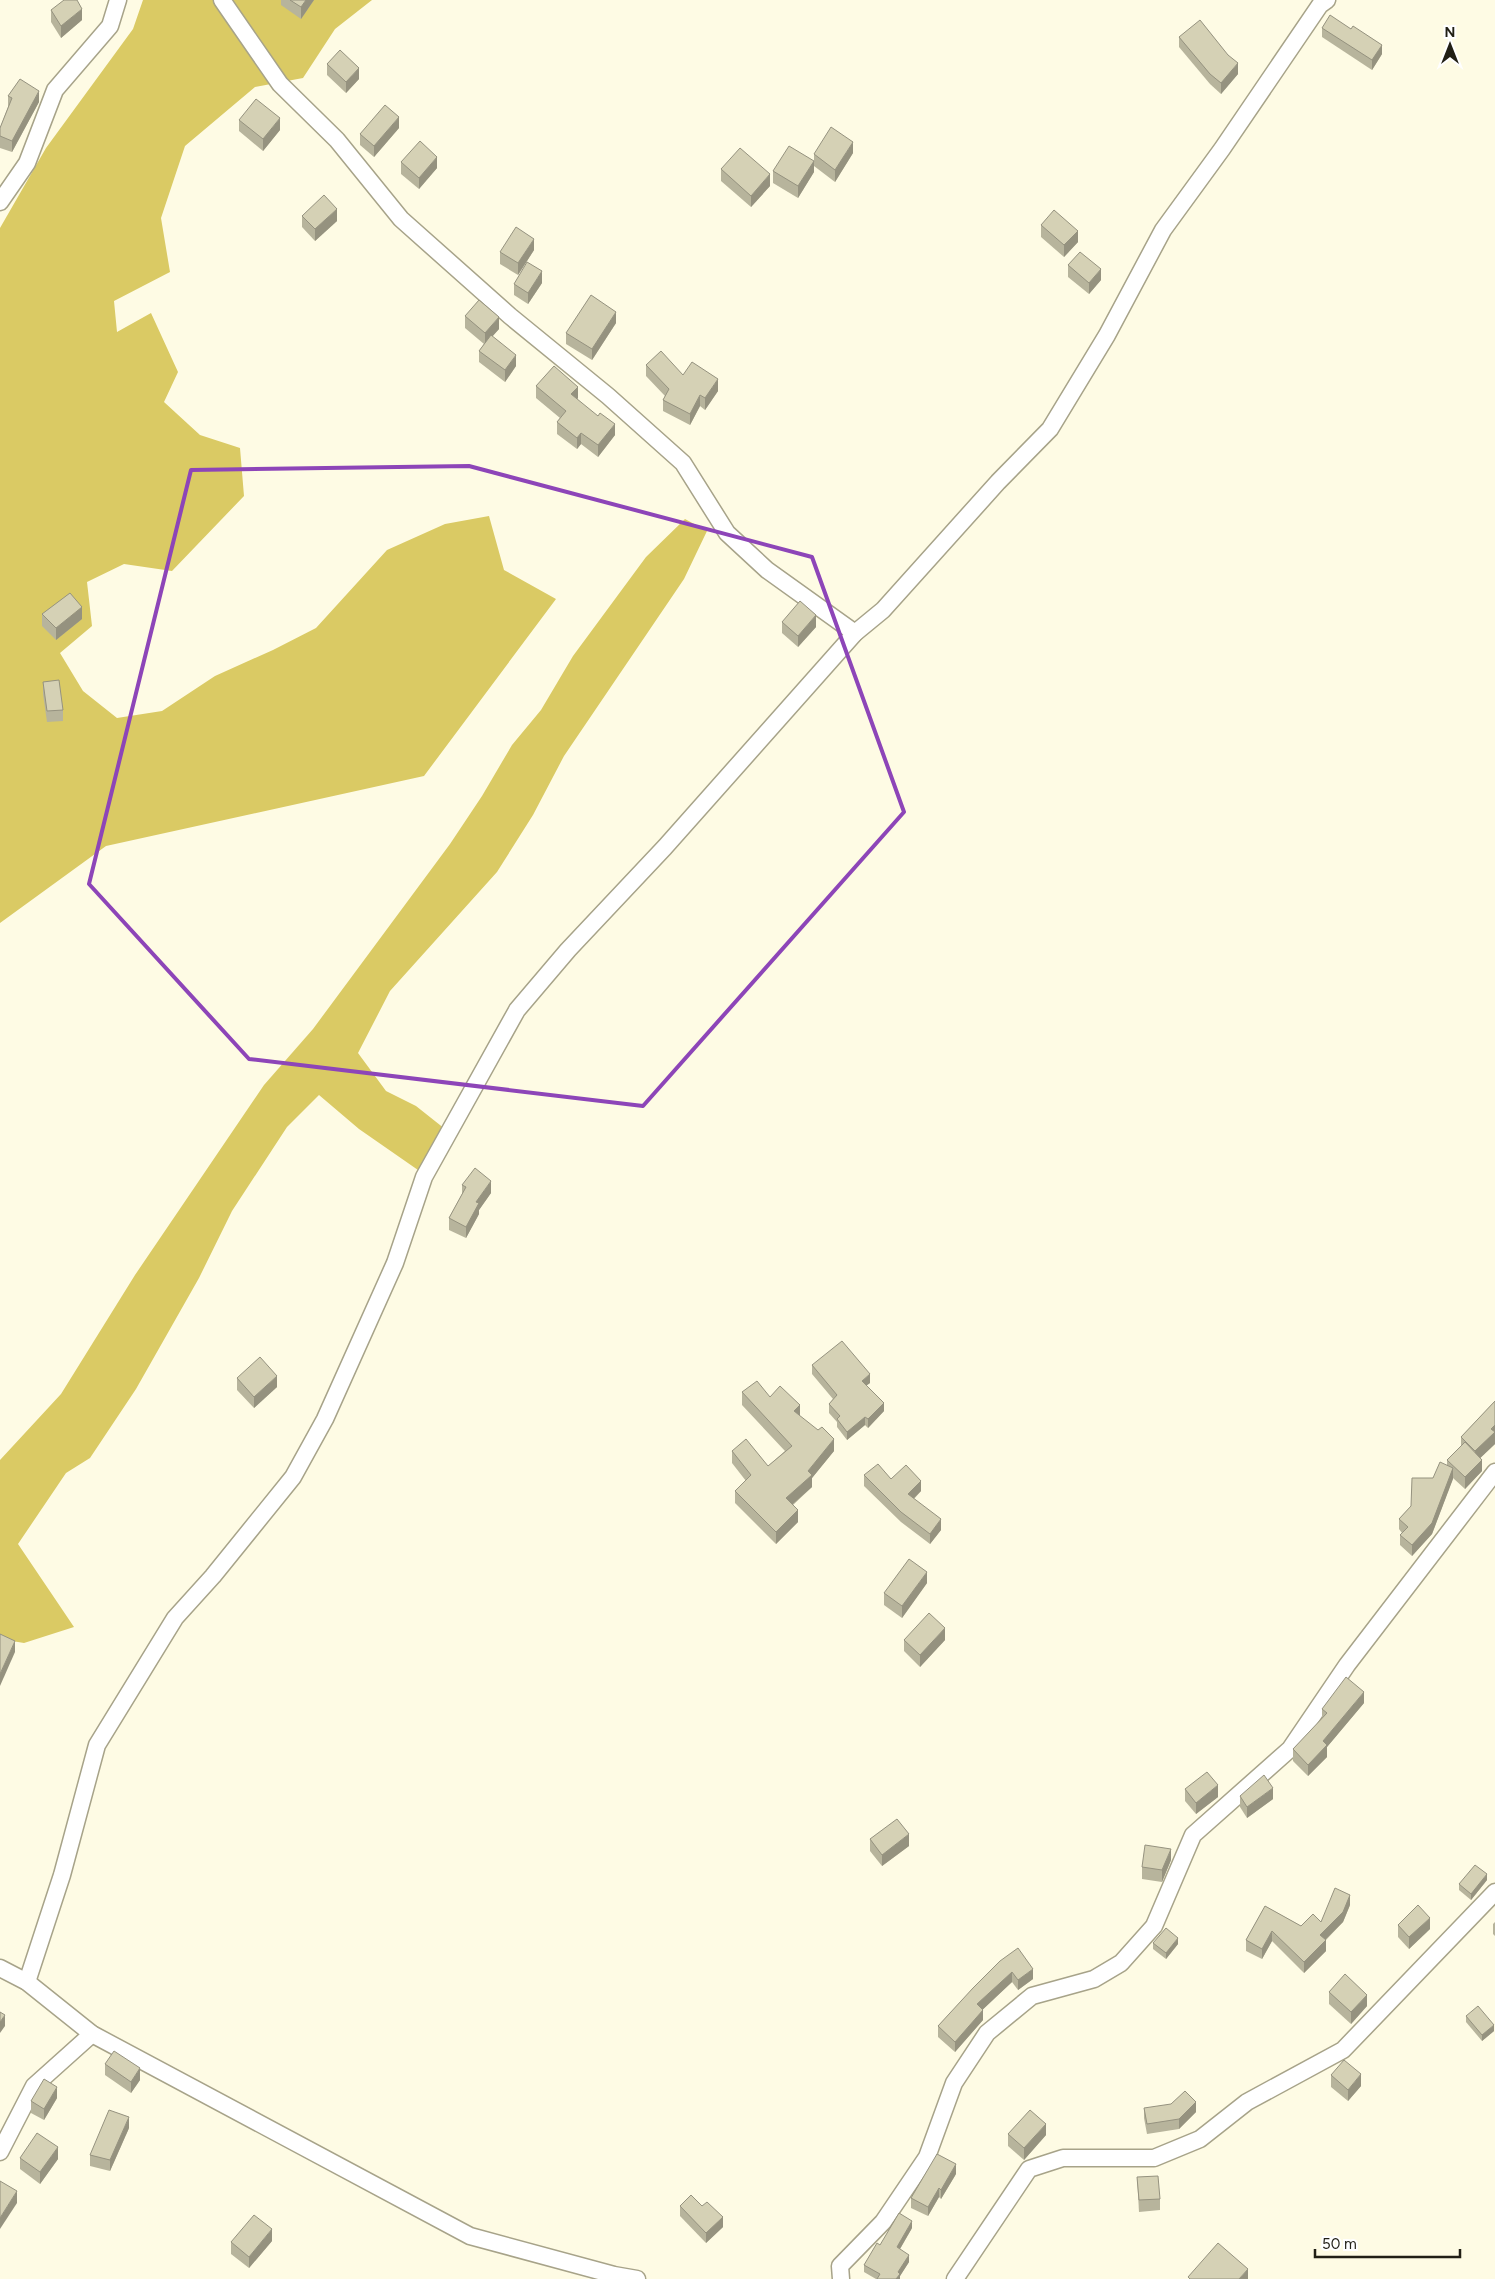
<svg xmlns="http://www.w3.org/2000/svg" width="1495" height="2279" font-family="Figtree,sans-serif">
<style>
.forest{fill:#daca64}
.lines{fill:none;stroke-linecap:round;stroke-linejoin:round}
.street-casing{stroke:#a7a389;stroke-width:19}
.street{stroke:#fff;stroke-width:16}
.wall{fill:#b7b49c}
.shaded-wall{fill:#95927f}
.building{fill:#d5d1b5;stroke:#95927f}
.marked{fill:none;stroke:#8d45b8;stroke-width:4;stroke-linejoin:round}
</style>
<rect width="100%" height="100%" fill="#fefbe4"/>
<g class="forest">
<polygon points="143,0 372,0 335,29 303,78 255,87 185,146 161,218 170,272 114,301 117,332 151,313 178,372 164,402 200,435 240,448 244,496 172,571 124,564 87,582 92,626 60,653 83,691 117,718 162,711 215,676 273,650 316,628 387,550 445,524 489,516 504,570 556,599 424,776 106,846 0,923 0,228 46,148 133,29"/>
<polygon points="685,519 707,531 684,579 564,756 533,815 497,872 390,991 358,1053 386,1091 416,1106 445,1129 418,1170 359,1129 319,1095 287,1127 232,1211 199,1278 136,1389 90,1458 66,1473 18,1544 74,1627 24,1643 0,1639 0,1460 61,1394 135,1275 264,1085 313,1029 450,844 482,796 512,745 541,710 573,656 646,557"/>
</g>
<g class="lines">
<g class="street-casing">
<g id="street">
<polyline points="222,0 280,84 337,140 401,219 510,316 608,396 683,463 727,533 767,570 855,633"/>
<polyline points="0,202 27,163 55,90 110,26 118,0"/>
<polyline points="0,1968 27,1982 92,2034 470,2236 614,2275 637,2279"/>
<polyline points="27,1982 62,1875 97,1745 175,1618 213,1576 293,1477 325,1419 395,1263 424,1177 517,1010 568,950 665,847 855,633 883,610 998,482 1050,429 1107,335 1163,230 1222,149 1320,5 1327,0"/>
<polyline points="0,2152 34,2086 92,2034"/>
<polyline points="841,2279 840,2266 883,2222 927,2157 954,2083 987,2033 1032,1996 1094,1979 1121,1963 1154,1926 1193,1835 1290,1749 1347,1665 1495,1472"/>
<polyline points="955,2279 1029,2169 1063,2158 1154,2158 1200,2139 1247,2102 1343,2050 1495,1892"/>
</g>
</g>
<use href="#street" class="street"/>
</g>
<g class="wall">
<polygon points="281,0 314,0 301,19 281,5"/>
<polygon points="51,10 82,20 61,38 51,22"/>
<polygon points="1322,28 1382,54 1372,70 1322,37"/>
<polygon points="1179,37 1238,74 1221,94 1210,84 1179,47"/>
<polygon points="327,64 359,79 346,93 327,75"/>
<polygon points="8,96 39,102 12,152 0,148 0,128 8,107"/>
<polygon points="239,120 280,130 263,151 239,131"/>
<polygon points="399,128 374,157 360,145 360,134"/>
<polygon points="853,153 835,182 814,166 814,172 798,198 773,183 773,171 814,161 814,154"/>
<polygon points="401,162 437,168 419,189 401,174"/>
<polygon points="721,169 770,186 751,207 721,181"/>
<polygon points="302,216 337,221 315,241 302,227"/>
<polygon points="1041,225 1078,242 1064,257 1041,237"/>
<polygon points="534,250 518,275 500,264 500,252"/>
<polygon points="1068,265 1101,280 1089,294 1068,277"/>
<polygon points="542,283 528,304 514,295 514,284"/>
<polygon points="465,316 499,329 492,336 516,366 505,382 479,362 479,351 484,344 465,328"/>
<polygon points="616,323 592,360 566,344 566,333"/>
<polygon points="646,365 683,375 718,391 705,410 700,406 690,425 663,411 663,400 665,396 646,376"/>
<polygon points="536,386 578,398 577,399 615,435 598,457 581,444 577,449 557,434 557,422 560,418 536,398"/>
<polygon points="42,614 82,619 56,640 42,626"/>
<polygon points="782,622 816,627 798,647 782,633"/>
<polygon points="43,682 63,710 63,721 47,722 43,694"/>
<polygon points="462,1185 491,1193 479,1210 479,1214 466,1238 449,1230 449,1218 462,1194"/>
<polygon points="812,1365 870,1383 866,1385 884,1411 868,1428 865,1425 847,1440 837,1427 837,1422 829,1413 829,1404 833,1399 812,1374"/>
<polygon points="237,1378 277,1387 254,1408 237,1390"/>
<polygon points="742,1392 770,1397 800,1416 834,1451 812,1478 812,1487 793,1505 798,1522 776,1544 735,1503 735,1491 746,1481 732,1463 732,1451 768,1466 785,1451 742,1405"/>
<polygon points="1495,1401 1495,1444 1480,1458 1482,1471 1465,1489 1453,1478 1432,1534 1412,1556 1400,1545 1400,1535 1402,1533 1399,1529 1399,1519 1411,1506 1433,1478 1447,1465 1447,1460 1461,1446 1461,1437"/>
<polygon points="864,1475 891,1479 921,1491 914,1499 941,1530 930,1544 901,1522 864,1486"/>
<polygon points="927,1583 902,1618 884,1605 884,1593"/>
<polygon points="904,1640 945,1640 920,1667 904,1651"/>
<polygon points="1364,1703 1327,1747 1327,1757 1308,1776 1293,1761 1293,1749 1322,1719 1322,1709"/>
<polygon points="1185,1789 1218,1797 1196,1814 1185,1801"/>
<polygon points="1240,1796 1273,1799 1247,1818 1240,1807"/>
<polygon points="870,1839 909,1846 882,1866 870,1851"/>
<polygon points="1171,1860 1162,1882 1142,1879 1142,1867"/>
<polygon points="1487,1880 1471,1900 1459,1890 1459,1884"/>
<polygon points="1350,1905 1343,1922 1326,1940 1326,1951 1304,1973 1272,1941 1262,1959 1246,1951 1246,1940 1265,1906 1301,1926 1321,1922"/>
<polygon points="1495,1922 1495,1936 1493,1934 1493,1924"/>
<polygon points="1398,1925 1430,1929 1409,1949 1398,1937"/>
<polygon points="1153,1943 1178,1944 1166,1959 1153,1949"/>
<polygon points="1000,1961 1033,1979 1018,1990 1012,1982 983,2009 983,2020 955,2052 938,2037 938,2026"/>
<polygon points="1329,1992 1367,2006 1351,2024 1329,2004"/>
<polygon points="1466,2016 1494,2031 1482,2041 1466,2022"/>
<polygon points="105,2064 140,2080 131,2093 105,2075"/>
<polygon points="1331,2075 1361,2086 1348,2101 1331,2087"/>
<polygon points="57,2098 44,2120 31,2113 31,2101"/>
<polygon points="1144,2108 1196,2112 1179,2129 1147,2134 1144,2118"/>
<polygon points="129,2128 110,2171 90,2166 90,2155"/>
<polygon points="1008,2134 1046,2135 1024,2160 1008,2146"/>
<polygon points="20,2158 58,2159 40,2184 20,2169"/>
<polygon points="956,2174 941,2199 939,2197 928,2216 911,2208 911,2198"/>
<polygon points="1137,2177 1160,2199 1160,2210 1139,2212"/>
<polygon points="680,2206 702,2206 723,2227 706,2243 680,2216"/>
<polygon points="912,2228 900,2249 909,2262 900,2276 900,2279 876,2279 864,2272 864,2265 880,2245"/>
<polygon points="272,2241 249,2268 231,2254 231,2242"/>
</g>
<g class="shaded-wall">
<polygon points="306,0 314,0 301,19 301,7"/>
<polygon points="82,9 82,20 61,38 61,26"/>
<polygon points="1382,45 1382,54 1372,70 1372,60"/>
<polygon points="1238,63 1238,74 1221,94 1221,83"/>
<polygon points="359,68 359,79 346,93 346,82"/>
<polygon points="39,91 39,102 12,152 12,141"/>
<polygon points="399,117 399,128 374,157 374,146"/>
<polygon points="280,118 280,130 263,151 263,139"/>
<polygon points="853,142 853,153 835,182 835,170"/>
<polygon points="437,157 437,168 419,189 419,178"/>
<polygon points="814,161 814,172 798,198 798,186"/>
<polygon points="770,174 770,186 751,207 751,196"/>
<polygon points="337,209 337,221 315,241 315,229"/>
<polygon points="1078,231 1078,242 1064,257 1064,245"/>
<polygon points="534,239 534,250 518,275 518,263"/>
<polygon points="1101,269 1101,280 1089,294 1089,283"/>
<polygon points="542,271 542,283 528,304 528,293"/>
<polygon points="616,312 616,323 592,360 592,349"/>
<polygon points="499,317 499,329 485,345 485,333"/>
<polygon points="516,355 516,366 505,382 505,370"/>
<polygon points="718,379 718,391 705,410 705,398"/>
<polygon points="578,387 578,398 571,406 571,394"/>
<polygon points="700,395 700,406 690,425 690,414"/>
<polygon points="615,424 615,435 598,457 598,445"/>
<polygon points="581,433 581,444 577,449 577,438"/>
<polygon points="82,607 82,619 56,640 56,628"/>
<polygon points="816,615 816,627 798,647 798,636"/>
<polygon points="491,1181 491,1193 479,1210 479,1214 466,1238 466,1227 476,1202"/>
<polygon points="870,1374 870,1383 862,1389 862,1381"/>
<polygon points="277,1376 277,1387 254,1408 254,1397"/>
<polygon points="884,1403 884,1411 868,1428 868,1419"/>
<polygon points="800,1405 800,1417 794,1411"/>
<polygon points="865,1417 865,1425 847,1440 847,1432"/>
<polygon points="1495,1425 1495,1444 1475,1463 1475,1451"/>
<polygon points="834,1439 834,1451 812,1478 812,1487 786,1510 786,1498"/>
<polygon points="1482,1460 1482,1471 1465,1489 1465,1477"/>
<polygon points="1453,1468 1453,1479 1432,1534 1412,1556 1412,1545"/>
<polygon points="921,1481 921,1491 908,1504 908,1494"/>
<polygon points="798,1510 798,1522 776,1544 776,1532"/>
<polygon points="941,1519 941,1530 930,1544 930,1534"/>
<polygon points="927,1572 927,1583 902,1618 902,1606"/>
<polygon points="945,1628 945,1640 920,1667 920,1655"/>
<polygon points="15,1641 15,1652 0,1686 0,1674"/>
<polygon points="1364,1692 1364,1703 1327,1747 1327,1757 1308,1776 1308,1765 1323,1741"/>
<polygon points="1218,1785 1218,1797 1196,1814 1196,1803"/>
<polygon points="1273,1788 1273,1799 1247,1818 1247,1807"/>
<polygon points="909,1834 909,1846 882,1866 882,1855"/>
<polygon points="1171,1849 1171,1860 1162,1882 1162,1870"/>
<polygon points="1487,1874 1487,1880 1471,1900 1471,1894"/>
<polygon points="1350,1895 1350,1905 1343,1922 1320,1945 1320,1935"/>
<polygon points="1430,1918 1430,1929 1409,1949 1409,1937"/>
<polygon points="1272,1931 1272,1941 1262,1959 1262,1949"/>
<polygon points="1178,1938 1178,1944 1166,1959 1166,1953"/>
<polygon points="1326,1940 1326,1951 1304,1973 1304,1962"/>
<polygon points="1033,1969 1033,1979 1018,1990 1018,1980"/>
<polygon points="1012,1972 1012,1982 977,2015 977,2004"/>
<polygon points="1367,1995 1367,2006 1351,2024 1351,2012"/>
<polygon points="983,2010 983,2020 955,2052 955,2042"/>
<polygon points="5,2015 5,2026 0,2033 0,2022"/>
<polygon points="1494,2025 1494,2031 1482,2041 1482,2035"/>
<polygon points="140,2068 140,2080 131,2093 131,2082"/>
<polygon points="1361,2074 1361,2086 1348,2101 1348,2090"/>
<polygon points="57,2087 57,2098 44,2120 44,2109"/>
<polygon points="1196,2102 1196,2112 1179,2129 1179,2119"/>
<polygon points="129,2117 129,2128 110,2171 110,2160"/>
<polygon points="1046,2124 1046,2135 1024,2160 1024,2148"/>
<polygon points="58,2147 58,2159 40,2184 40,2172"/>
<polygon points="956,2164 956,2174 941,2199 941,2190"/>
<polygon points="939,2188 939,2197 928,2216 928,2207"/>
<polygon points="17,2191 17,2203 0,2229 0,2218"/>
<polygon points="723,2217 723,2227 706,2243 706,2233"/>
<polygon points="912,2221 912,2228 897,2254 897,2247"/>
<polygon points="272,2229 272,2241 249,2268 249,2257"/>
<polygon points="909,2255 909,2262 900,2276 900,2279 896,2279 898,2272"/>
<polygon points="1248,2269 1248,2279 1239,2279"/>
</g>
<g class="building">
<polygon points="64,0 77,0 82,9 61,26 51,10"/>
<polygon points="290,0 306,0 301,7"/>
<polygon points="1330,15 1351,29 1353,26 1382,45 1372,60 1322,28"/>
<polygon points="1200,20 1228,55 1238,63 1221,83 1210,74 1179,37"/>
<polygon points="340,50 359,68 346,82 327,64"/>
<polygon points="20,79 39,91 12,141 0,136 0,128 12,98 8,96"/>
<polygon points="256,99 280,118 263,139 239,120"/>
<polygon points="385,105 399,117 374,146 360,134"/>
<polygon points="831,127 853,142 835,170 814,154"/>
<polygon points="420,141 437,157 419,178 401,162"/>
<polygon points="789,146 814,161 798,186 773,171"/>
<polygon points="740,148 770,174 751,196 721,169"/>
<polygon points="324,195 337,209 315,229 302,216"/>
<polygon points="1054,210 1078,231 1064,245 1041,225"/>
<polygon points="516,227 534,239 518,263 500,252"/>
<polygon points="1080,252 1101,269 1089,283 1068,265"/>
<polygon points="527,262 542,271 528,293 514,284"/>
<polygon points="591,295 616,312 592,349 566,333"/>
<polygon points="479,300 499,317 485,333 465,316"/>
<polygon points="491,335 516,355 505,370 479,351"/>
<polygon points="661,351 683,375 692,362 718,379 705,398 700,395 690,414 663,400 669,389 646,365"/>
<polygon points="554,366 578,387 571,394 598,416 600,413 615,424 598,445 581,433 577,438 557,422 566,411 536,386"/>
<polygon points="70,593 82,607 56,628 42,614"/>
<polygon points="800,601 816,615 798,636 782,622"/>
<polygon points="59,680 63,710 47,711 43,682"/>
<polygon points="475,1168 491,1181 476,1202 479,1203 466,1227 449,1218 466,1187 462,1185"/>
<polygon points="842,1341 870,1374 862,1381 884,1403 868,1419 865,1417 847,1432 837,1419 840,1416 829,1404 837,1395 812,1365"/>
<polygon points="260,1357 277,1376 254,1397 237,1378"/>
<polygon points="757,1381 770,1397 780,1386 800,1405 794,1411 818,1430 822,1427 834,1439 808,1471 812,1475 786,1498 798,1510 776,1532 735,1491 751,1475 732,1451 746,1439 768,1466 792,1446 742,1392"/>
<polygon points="1495,1401 1495,1425 1491,1429 1495,1432 1475,1451 1461,1437"/>
<polygon points="1465,1442 1482,1460 1465,1477 1447,1460"/>
<polygon points="1440,1462 1453,1468 1432,1523 1412,1545 1400,1535 1408,1527 1399,1519 1411,1506 1412,1478 1433,1478"/>
<polygon points="878,1464 891,1479 906,1465 921,1481 908,1494 941,1519 930,1534 901,1512 864,1475"/>
<polygon points="909,1559 927,1572 902,1606 884,1593"/>
<polygon points="929,1613 945,1628 920,1655 904,1640"/>
<polygon points="0,1634 15,1641 0,1674"/>
<polygon points="1346,1677 1364,1692 1323,1741 1327,1745 1308,1765 1293,1749 1327,1713 1322,1709"/>
<polygon points="1207,1772 1218,1785 1196,1803 1185,1789"/>
<polygon points="1264,1775 1273,1788 1247,1807 1240,1796"/>
<polygon points="897,1819 909,1834 882,1855 870,1839"/>
<polygon points="1145,1845 1171,1849 1162,1870 1142,1867"/>
<polygon points="1475,1865 1487,1874 1471,1894 1459,1884"/>
<polygon points="1335,1888 1350,1895 1343,1912 1320,1935 1326,1940 1304,1962 1272,1931 1262,1949 1246,1940 1265,1906 1301,1926 1313,1914 1321,1922"/>
<polygon points="1418,1905 1430,1918 1409,1937 1398,1925"/>
<polygon points="1166,1928 1178,1938 1166,1953 1153,1943"/>
<polygon points="1018,1948 1033,1969 1018,1980 1012,1972 977,2004 983,2010 955,2042 938,2026 973,1988 1000,1961"/>
<polygon points="1345,1974 1367,1995 1351,2012 1329,1992"/>
<polygon points="1478,2006 1494,2025 1482,2035 1466,2016"/>
<polygon points="0,2012 5,2015 0,2022"/>
<polygon points="114,2051 140,2068 131,2082 105,2064"/>
<polygon points="1344,2060 1361,2074 1348,2090 1331,2075"/>
<polygon points="44,2079 57,2087 44,2109 31,2101"/>
<polygon points="1185,2091 1196,2102 1179,2119 1147,2124 1144,2108 1171,2104"/>
<polygon points="109,2110 129,2117 110,2160 90,2155"/>
<polygon points="1030,2110 1046,2124 1024,2148 1008,2134"/>
<polygon points="37,2133 58,2147 40,2172 20,2158"/>
<polygon points="937,2154 956,2164 941,2190 939,2188 928,2207 911,2198"/>
<polygon points="1158,2176 1160,2199 1139,2200 1137,2177"/>
<polygon points="0,2181 17,2191 0,2218"/>
<polygon points="691,2195 702,2206 707,2202 723,2217 706,2233 680,2206"/>
<polygon points="899,2213 912,2221 897,2247 909,2255 898,2272 900,2274 896,2279 877,2279 880,2274 864,2265 877,2243 880,2245"/>
<polygon points="254,2215 272,2229 249,2257 231,2242"/>
<polygon points="1218,2243 1248,2269 1239,2279 1190,2279 1188,2277"/>
</g>
<path class="marked" d="M469,466L812,557L904,812L643,1106L249,1059L89,884L191,470Z"/>
<g transform="translate(1450 45)" stroke="#ffffff" stroke-width="4" paint-order="stroke">
<path d="M0-4L9 19L0 12L-9 19Z" fill="#211f15"/>
<text y="-8" font-size="14" font-weight="bold" text-anchor="middle" fill="#211f15">N</text>
</g>
<path d="M1315 2249v8h145v-8" fill="none" stroke="#211f15" stroke-width="2.5"/>
<text x="1322" y="2249" font-size="15" fill="#211f15" stroke="#ffffff" stroke-width="4" paint-order="stroke">50 m</text>
</svg>
